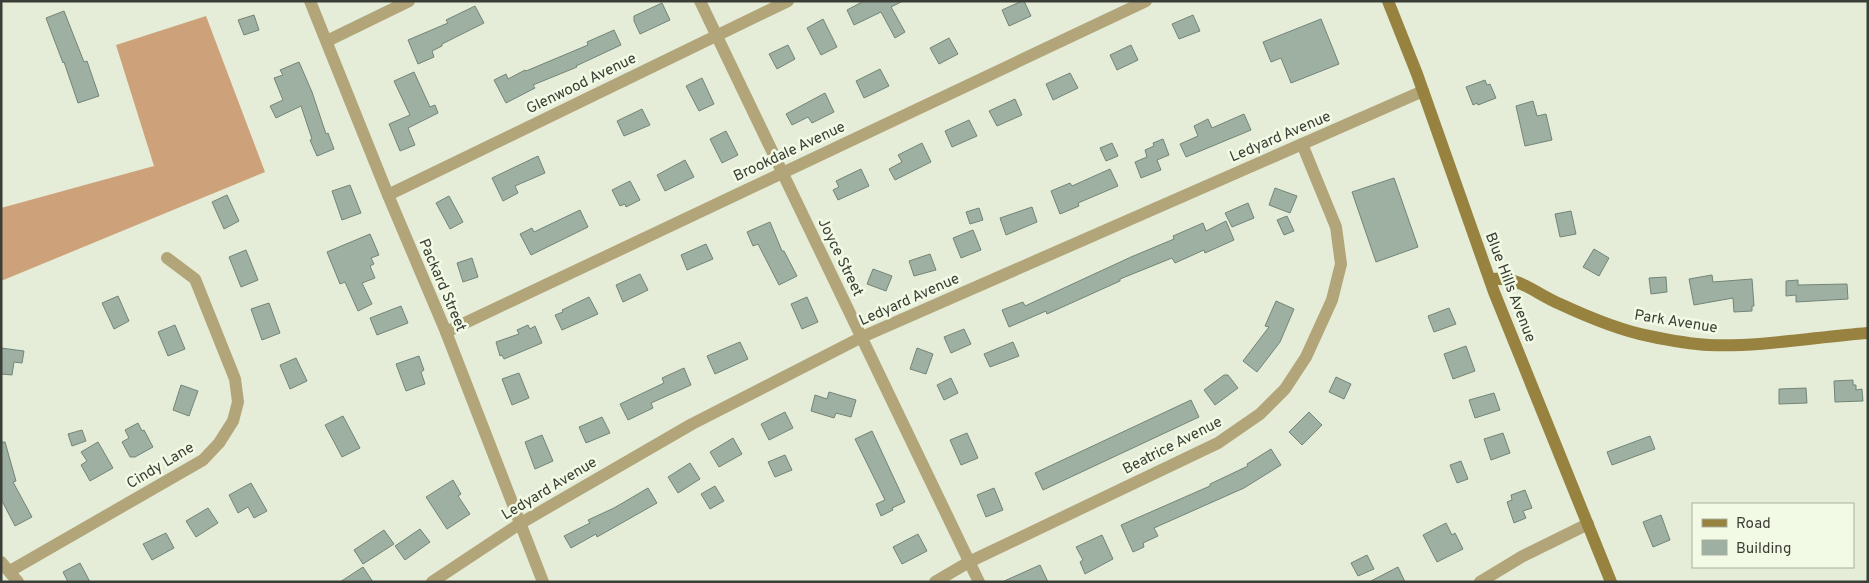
<svg xmlns="http://www.w3.org/2000/svg" width="1869" height="583" font-family="Overpass,sans-serif">
<style>
.forest{fill:#cda27a}
.building{fill:#9db0a2;stroke:#738578}
.lines{fill:none;stroke-linecap:round;stroke-linejoin:round}
.street{stroke:#b2a57a;stroke-width:12}
.secondary{stroke:#97833f;stroke-width:12}
.labels{text-anchor:middle;stroke-width:5;stroke-linejoin:round;paint-order:stroke}
.street-label{font-size:15px;fill:#3b3e36;stroke:#f2fae5}
</style>
<rect width="100%" height="100%" fill="#e5edd8"/>
<polygon class="forest" points="206,16 265,172 1,281 1,208 154,166 116,45"/>
<g class="building">
<polygon points="864,1 903,1 891,7 905,32 895,38 881,12 854,25 847,10"/>
<polygon points="1022,1 1024,1 1031,16 1009,26 1002,10"/>
<polygon points="662,3 670,20 640,34 634,21 634,16"/>
<polygon points="475,6 484,23 442,44 442,46 432,51 434,57 418,64 408,40 448,23 446,20"/>
<polygon points="64,11 84,62 87,61 99,96 78,103 64,62 63,63 46,18"/>
<polygon points="254,15 259,30 244,35 238,20"/>
<polygon points="1193,15 1200,31 1179,39 1172,24"/>
<polygon points="823,19 837,47 821,55 807,28"/>
<polygon points="1321,19 1339,64 1291,83 1281,58 1271,62 1263,42"/>
<polygon points="614,30 621,45 576,66 577,67 533,85 535,88 506,103 494,80 506,74 508,79 525,70 526,71 588,45 587,42"/>
<polygon points="949,38 958,54 939,64 930,48"/>
<polygon points="788,45 795,59 777,69 769,54"/>
<polygon points="1131,45 1138,60 1117,70 1110,55"/>
<polygon points="299,62 312,92 326,134 328,133 334,149 317,156 310,140 312,139 301,106 276,118 270,106 283,100 274,78 283,75 280,70"/>
<polygon points="880,69 889,86 864,98 856,81"/>
<polygon points="414,72 430,107 435,105 438,113 408,128 415,145 400,151 389,124 410,115 394,81"/>
<polygon points="1070,73 1078,88 1053,100 1046,84"/>
<polygon points="702,78 714,104 699,111 686,86"/>
<polygon points="1485,80 1487,85 1490,84 1496,98 1478,105 1477,103 1473,105 1466,87"/>
<polygon points="825,93 834,112 812,123 808,117 792,125 786,114"/>
<polygon points="1015,99 1022,115 997,126 989,111"/>
<polygon points="1533,101 1537,116 1546,114 1552,140 1525,146 1516,106"/>
<polygon points="642,109 650,125 624,136 617,121"/>
<polygon points="1244,114 1251,130 1186,157 1180,144 1198,136 1194,126 1208,119 1212,128"/>
<polygon points="969,120 977,136 952,147 945,131"/>
<polygon points="726,131 738,155 722,163 710,139"/>
<polygon points="1163,139 1169,155 1157,160 1161,170 1141,178 1135,162 1147,157 1145,150 1154,146 1153,143"/>
<polygon points="922,143 931,162 895,180 889,169 902,162 898,155"/>
<polygon points="1112,143 1118,156 1106,161 1100,148"/>
<polygon points="538,156 545,173 515,186 518,193 503,201 492,178"/>
<polygon points="685,160 694,177 665,191 657,175"/>
<polygon points="861,169 869,186 838,200 833,190 839,187 836,181"/>
<polygon points="1110,169 1118,186 1078,203 1079,206 1060,214 1051,191 1070,183 1072,186"/>
<polygon points="1394,178 1418,247 1376,262 1352,192"/>
<polygon points="630,181 640,200 626,207 625,204 620,206 612,190"/>
<polygon points="350,185 361,213 342,220 332,191"/>
<polygon points="1275,188 1297,196 1290,213 1269,205"/>
<polygon points="227,195 239,221 224,229 212,202"/>
<polygon points="449,196 463,222 450,229 436,203"/>
<polygon points="1248,203 1254,218 1232,227 1225,213"/>
<polygon points="1032,207 1037,222 1006,235 1000,218"/>
<polygon points="979,208 983,220 970,224 966,212"/>
<polygon points="580,210 588,227 531,255 520,234 532,228 534,232"/>
<polygon points="1571,211 1576,234 1560,237 1555,214"/>
<polygon points="1287,216 1294,231 1284,235 1277,220"/>
<polygon points="1226,221 1234,240 1205,253 1204,250 1175,263 1172,258 1120,279 1120,281 1047,314 1046,311 1009,327 1002,310 1023,302 1025,306 1131,257 1174,239 1173,236 1203,223 1206,231"/>
<polygon points="770,222 782,251 784,251 797,276 779,285 758,244 753,246 747,232"/>
<polygon points="973,230 981,250 961,258 953,238"/>
<polygon points="370,234 379,255 371,258 374,264 370,266 375,278 362,283 372,304 358,311 345,282 340,284 327,252"/>
<polygon points="706,244 713,259 687,270 681,255"/>
<polygon points="1594,249 1609,258 1599,276 1583,267"/>
<polygon points="246,250 258,280 241,287 229,257"/>
<polygon points="930,254 936,270 914,276 909,261"/>
<polygon points="472,258 478,277 463,282 457,263"/>
<polygon points="873,269 892,276 886,291 867,284"/>
<polygon points="640,274 648,290 623,302 616,285"/>
<polygon points="1712,275 1713,282 1752,279 1754,306 1752,306 1752,311 1734,312 1733,298 1694,305 1689,279"/>
<polygon points="1666,277 1667,292 1651,294 1649,278"/>
<polygon points="1798,280 1798,285 1847,284 1848,299 1796,302 1796,295 1786,296 1786,281"/>
<polygon points="118,296 129,321 114,329 102,303"/>
<polygon points="589,297 598,314 562,330 555,315 563,312 562,310"/>
<polygon points="807,297 818,322 802,329 791,304"/>
<polygon points="1276,301 1294,309 1280,342 1257,372 1243,361 1269,327 1265,326"/>
<polygon points="269,303 280,333 262,340 251,309"/>
<polygon points="401,306 408,323 377,335 370,318"/>
<polygon points="1449,308 1456,324 1434,332 1428,316"/>
<polygon points="175,325 185,349 168,356 158,332"/>
<polygon points="528,325 530,329 535,326 542,343 504,359 502,355 500,356 496,342 519,334 517,330"/>
<polygon points="964,329 971,344 951,353 944,337"/>
<polygon points="740,342 748,359 715,374 707,356"/>
<polygon points="1013,342 1019,356 990,367 984,354"/>
<polygon points="1466,346 1475,371 1453,379 1444,354"/>
<polygon points="1,348 24,351 22,363 14,362 12,375 1,374"/>
<polygon points="917,348 933,354 926,374 910,369"/>
<polygon points="419,356 424,370 421,372 425,384 406,391 396,364"/>
<polygon points="296,358 307,381 290,389 280,365"/>
<polygon points="684,368 691,385 651,403 653,408 628,420 620,404 664,383 662,378"/>
<polygon points="519,373 529,398 512,405 502,379"/>
<polygon points="1224,375 1228,375 1238,388 1215,405 1204,390"/>
<polygon points="1336,377 1351,384 1344,399 1329,392"/>
<polygon points="951,378 958,393 944,400 937,385"/>
<polygon points="1853,380 1853,385 1856,385 1856,390 1862,389 1863,401 1835,402 1834,381"/>
<polygon points="181,385 198,391 189,416 173,410"/>
<polygon points="1806,388 1807,403 1779,404 1779,389"/>
<polygon points="829,392 856,400 851,417 836,413 834,418 811,411 815,395 827,399"/>
<polygon points="1494,393 1500,410 1475,418 1469,400"/>
<polygon points="1191,400 1199,417 1043,490 1035,473"/>
<polygon points="785,412 793,428 769,440 761,424"/>
<polygon points="1309,412 1322,425 1302,445 1289,432"/>
<polygon points="343,416 360,448 342,457 325,425"/>
<polygon points="602,417 610,433 586,443 579,427"/>
<polygon points="138,423 142,431 144,430 153,447 135,457 130,457 122,442 129,438 125,430"/>
<polygon points="82,430 86,441 72,446 68,434"/>
<polygon points="872,431 905,502 892,508 893,510 881,516 876,504 885,500 855,439"/>
<polygon points="967,433 978,458 961,465 950,440"/>
<polygon points="1503,433 1510,453 1491,460 1484,439"/>
<polygon points="542,435 553,461 535,469 525,442"/>
<polygon points="1650,436 1655,449 1612,465 1607,452"/>
<polygon points="733,438 742,454 719,467 710,452"/>
<polygon points="1,442 5,442 16,481 13,482 32,517 15,526 1,499"/>
<polygon points="98,442 113,468 90,481 81,465 87,461 81,452"/>
<polygon points="1271,449 1281,465 1244,488 1154,528 1158,536 1143,543 1144,547 1133,552 1121,525 1210,486 1210,484 1248,466 1247,464"/>
<polygon points="785,455 792,470 775,477 768,462"/>
<polygon points="1461,461 1468,479 1457,483 1450,465"/>
<polygon points="690,463 700,479 678,493 668,477"/>
<polygon points="453,480 461,494 458,496 470,514 447,529 426,497"/>
<polygon points="251,483 267,511 254,518 248,507 238,513 229,495"/>
<polygon points="715,486 724,501 710,509 701,494"/>
<polygon points="648,488 657,503 597,537 596,534 571,548 564,536 590,523 588,520 614,508"/>
<polygon points="994,488 1003,510 986,517 977,495"/>
<polygon points="1525,490 1532,508 1523,511 1526,518 1514,523 1507,502 1512,500 1511,495"/>
<polygon points="208,508 218,523 196,537 186,521"/>
<polygon points="1661,515 1670,540 1653,547 1643,522"/>
<polygon points="1446,523 1452,535 1455,533 1463,549 1437,562 1423,535"/>
<polygon points="420,529 430,542 405,560 395,546"/>
<polygon points="384,530 394,544 363,564 354,550"/>
<polygon points="166,533 174,548 152,560 143,544"/>
<polygon points="918,534 927,551 902,564 893,547"/>
<polygon points="1102,535 1113,559 1085,574 1080,562 1083,560 1076,547"/>
<polygon points="1367,555 1374,569 1358,576 1351,563"/>
<polygon points="80,563 90,582 68,582 63,572"/>
<polygon points="1040,565 1048,582 1002,582"/>
<polygon points="363,567 373,582 340,582"/>
<polygon points="1398,567 1405,582 1369,582"/>
</g>
<g class="lines">
<g class="street">
<polyline points="310,1 388,195 446,332 543,582"/>
<polyline points="700,1 979,582"/>
<polyline points="327,41 409,1"/>
<polyline points="388,195 788,1"/>
<polyline points="446,332 1146,1"/>
<polyline points="1,562 18,582"/>
<polyline points="10,571 203,460 219,443 233,421 238,402 235,379 195,279 167,258"/>
<polyline points="432,582 521,523 692,424 862,337 1423,91"/>
<polyline points="935,582 969,562 1218,443 1260,414 1285,389 1306,357 1332,300 1341,264 1336,227 1302,144"/>
<polyline points="1480,582 1523,556 1588,524"/>
</g>
<g class="secondary">
<polyline points="1388,1 1417,74 1494,292 1611,582"/>
<path d="M1490,279C1520,276 1534,293 1560,304C1588,317 1618,330 1649,336C1668,340 1689,344 1709,345C1762,347 1815,337 1868,333"/>
</g>
</g>
<g class="labels">
<g class="street-label">
<text transform="translate(581 83) rotate(-26)" y="5">Glenwood Avenue</text>
<text transform="translate(1280 136) rotate(-23)" y="5">Ledyard Avenue</text>
<text transform="translate(789 151) rotate(-25)" y="5">Brookdale Avenue</text>
<text transform="translate(841 257) rotate(64)" y="5">Joyce Street</text>
<text transform="translate(443 285) rotate(67)" y="5">Packard Street</text>
<text transform="translate(1511 287) rotate(69)" y="5">Blue Hills Avenue</text>
<text transform="translate(909 299) rotate(-24)" y="5">Ledyard Avenue</text>
<text transform="translate(1676 321) rotate(9)" y="5">Park Avenue</text>
<text transform="translate(1172 445) rotate(-27)" y="5">Beatrice Avenue</text>
<text transform="translate(160 465) rotate(-31)" y="5">Cindy Lane</text>
<text transform="translate(549 488) rotate(-31)" y="5">Ledyard Avenue</text>
</g>
</g>
<rect width="1869" height="583" fill="none" stroke="#3b3e36" stroke-width="5"/>
<rect x="1692" y="503" width="162" height="65" fill="#f2fae5" stroke="#a9af9f"/>
<rect x="1702" y="519" width="25" height="8" fill="#97833f" stroke="#a9af9f"/>
<text x="1736" y="528" font-size="15" fill="#3b3e36">Road</text>
<rect x="1702" y="540" width="25" height="15" fill="#9db0a2" stroke="#a9af9f"/>
<text x="1736" y="553" font-size="15" fill="#3b3e36">Building</text>
</svg>
